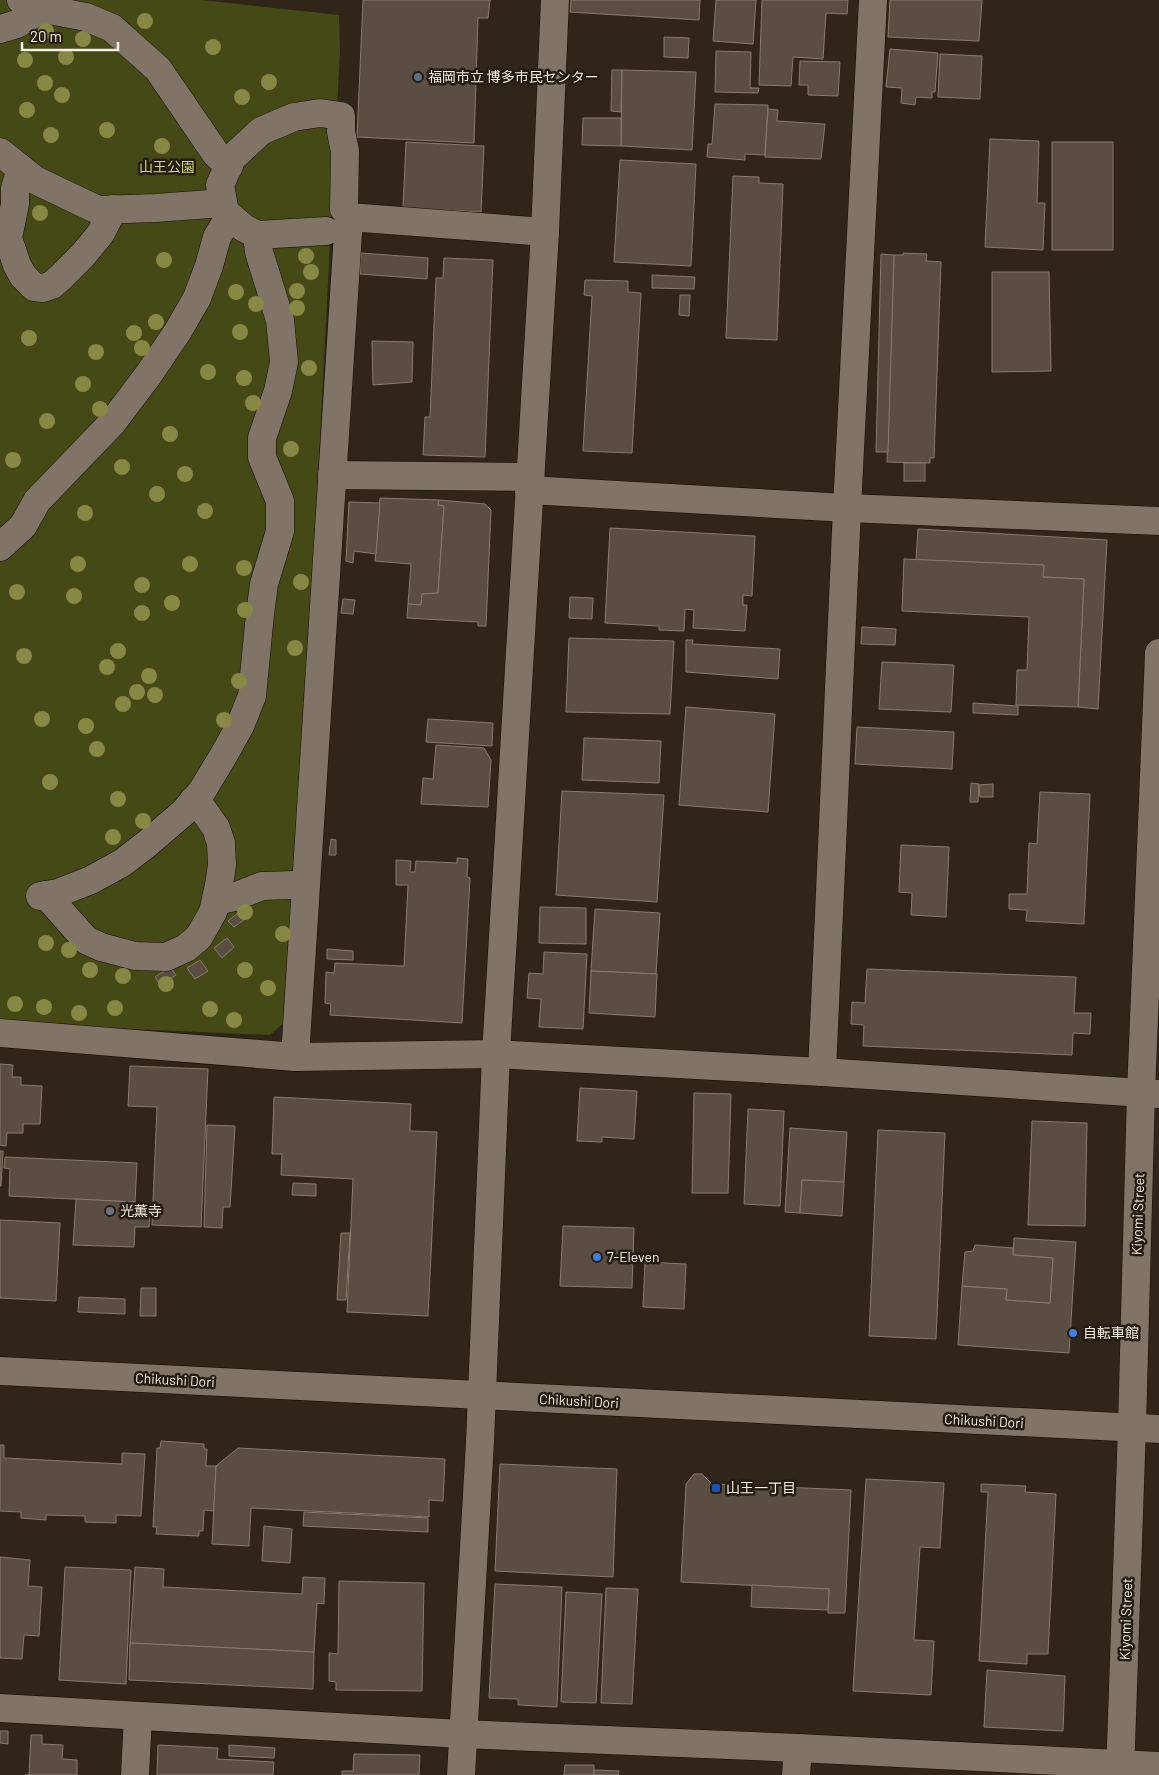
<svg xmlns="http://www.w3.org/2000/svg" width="1159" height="1775" font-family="Barlow,'Noto Sans JP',sans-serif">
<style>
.green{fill:#454915}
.building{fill:#594e41;stroke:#877b6d}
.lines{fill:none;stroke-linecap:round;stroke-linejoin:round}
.minor-casing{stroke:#170e04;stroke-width:29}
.minor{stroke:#7f7466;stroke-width:28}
.tree{fill:#868844}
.service-dot{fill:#5c6f8a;stroke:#251c10;stroke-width:2}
.worship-dot{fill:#6b7280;stroke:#251c10;stroke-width:2}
.shop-dot{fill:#3f7fe0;stroke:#251c10;stroke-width:2}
.transit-dot{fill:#1a4fb4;stroke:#251c10;stroke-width:2}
.labels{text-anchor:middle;stroke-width:5;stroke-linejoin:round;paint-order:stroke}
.poi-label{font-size:14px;fill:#f4eee6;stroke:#251c10;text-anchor:start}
.park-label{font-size:14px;fill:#ced968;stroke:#251c10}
.street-label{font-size:14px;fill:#f4eee6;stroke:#251c10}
</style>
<rect width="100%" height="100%" fill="#2f2619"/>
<polygon class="green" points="0,0 201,0 339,15 340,51 290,1017 270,1035 0,1023"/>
<g class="building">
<polygon points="363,0 490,0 488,18 478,18 474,143 357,137"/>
<polygon points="571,0 700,0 699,20 570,12"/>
<polygon points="716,0 756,0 753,44 713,41"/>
<polygon points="762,0 848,0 847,14 826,13 823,59 793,57 791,86 759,85"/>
<polygon points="890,0 982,0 979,41 888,37"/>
<polygon points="664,37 689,38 688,58 664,57"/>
<polygon points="890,49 938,53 935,92 932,92 932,98 916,97 915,105 901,103 902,88 886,87"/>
<polygon points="716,51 751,52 750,88 759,88 758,93 715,92"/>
<polygon points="940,54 982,56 980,99 938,97"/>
<polygon points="800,61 840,62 838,96 808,95 808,85 799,85"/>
<polygon points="612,70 622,70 621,112 611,111"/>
<polygon points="622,70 696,72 692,150 621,146"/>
<polygon points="715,104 768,105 765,155 745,154 745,160 707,157 708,144 712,144"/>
<polygon points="768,109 778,110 777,121 825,124 821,159 765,157"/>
<polygon points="583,118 621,118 621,146 582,145"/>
<polygon points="990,139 1039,141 1037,203 1045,203 1043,250 985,247"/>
<polygon points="406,142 484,146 481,212 403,208"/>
<rect x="1052" y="142" width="61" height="108"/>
<polygon points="620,160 696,164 691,266 614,262"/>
<polygon points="733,176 759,177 759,183 783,184 777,340 726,338"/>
<polygon points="361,253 428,258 427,279 360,274"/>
<polygon points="903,253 927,254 926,261 941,262 934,458 930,458 930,463 887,462 894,255 903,255"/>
<polygon points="881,254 894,255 888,452 876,452"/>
<polygon points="444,258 493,260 485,457 423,455 425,417 430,417 436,278 443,278"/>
<polygon points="992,272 1049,272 1051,371 992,372"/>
<polygon points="652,275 695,277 694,289 652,288"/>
<polygon points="585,280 628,281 628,292 641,293 632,453 583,451 592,296 584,295"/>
<polygon points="680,295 690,295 689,316 679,315"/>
<polygon points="372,341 413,342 412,382 373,385"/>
<rect x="904" y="463" width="21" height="18"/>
<polygon points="380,498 439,500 438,505 444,506 438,593 422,594 421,605 408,604 411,564 375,561"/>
<polygon points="439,500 485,504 491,510 486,626 478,626 478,622 407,618 408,604 421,605 422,594 438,593 444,506 438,505"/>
<polygon points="349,502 380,503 376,554 354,551 353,563 346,561"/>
<polygon points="610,528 755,536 752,596 743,595 743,605 747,605 745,631 693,628 694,610 685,609 684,631 659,630 659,626 605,623"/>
<polygon points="918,529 1107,540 1098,709 1078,707 1084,579 1043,577 1044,565 916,560"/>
<polygon points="904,559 1044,565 1043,577 1084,579 1078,707 1016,705 1017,670 1027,670 1029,617 902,611"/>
<polygon points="570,597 593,598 592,619 569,618"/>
<polygon points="343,599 355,600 353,614 341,613"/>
<polygon points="862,627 896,629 895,645 861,644"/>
<polygon points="569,638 674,641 670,714 566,712"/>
<polygon points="686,640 693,640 692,644 780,649 778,679 686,672"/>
<polygon points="882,662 954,665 951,712 879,709"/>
<polygon points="973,703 1018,706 1018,715 973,713"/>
<polygon points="686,707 775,714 768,812 679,805"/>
<polygon points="428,719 493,723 492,746 426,742"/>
<polygon points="857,727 954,732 952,769 855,764"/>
<polygon points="584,738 661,741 659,783 582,780"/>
<polygon points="436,745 484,748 491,760 488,807 421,804 423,778 433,779"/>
<polygon points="971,783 979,784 978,802 970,802"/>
<polygon points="993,784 993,797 980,797 979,785"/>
<polygon points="562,791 664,795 657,902 556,895"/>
<polygon points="1040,792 1090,794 1084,924 1026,921 1027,910 1009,909 1009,894 1027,894 1029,843 1037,844"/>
<polygon points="331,839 336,840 336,855 329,855"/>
<polygon points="901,845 949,847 946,917 911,915 912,893 899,892"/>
<polygon points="457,858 468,859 467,877 470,878 462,1023 330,1015 331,1004 325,1003 326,972 334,973 335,963 404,966 408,885 396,885 396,860 411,861 410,872 415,872 416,861 457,863"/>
<polygon points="540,907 586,908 586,944 539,943"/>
<polygon points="595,909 660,913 656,974 591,971"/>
<polygon points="239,912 245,919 234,927 228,921"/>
<polygon points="227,938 234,947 222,958 214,948"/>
<polygon points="327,949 353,951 353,960 327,959"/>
<polygon points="544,952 587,954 583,1029 539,1027 541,999 527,998 529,973 543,974"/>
<polygon points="200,960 208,971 195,979 187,968"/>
<polygon points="170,967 176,975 160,985 155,977"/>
<polygon points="867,969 1076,977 1074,1013 1091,1013 1090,1034 1073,1033 1072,1055 863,1046 864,1025 851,1024 852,1002 865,1003"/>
<polygon points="591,971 657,974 655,1017 589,1013"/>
<polygon points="0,1064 13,1065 12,1077 21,1077 21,1085 42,1086 40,1124 23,1124 23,1133 7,1133 6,1146 0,1145"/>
<polygon points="130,1066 208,1069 201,1227 152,1225 157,1107 128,1106"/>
<polygon points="580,1088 637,1091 634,1139 602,1137 602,1142 577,1141"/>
<polygon points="694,1093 731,1094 728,1193 692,1193"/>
<polygon points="274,1097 411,1104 410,1131 437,1132 428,1316 347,1312 353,1179 281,1175 282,1154 272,1154"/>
<polygon points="748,1109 784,1111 780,1206 744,1204"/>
<polygon points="1032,1121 1087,1123 1085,1226 1028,1225"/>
<polygon points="207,1125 235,1126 230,1207 223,1207 222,1228 204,1227"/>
<polygon points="790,1128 847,1132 844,1182 802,1180 800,1213 785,1212"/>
<polygon points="878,1130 945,1133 936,1339 869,1336"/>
<polygon points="0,1151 3,1151 1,1186 0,1186"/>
<polygon points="5,1157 137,1163 135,1202 9,1196 10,1169 4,1168"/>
<polygon points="802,1180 844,1182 842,1216 800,1213"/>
<polygon points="293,1183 316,1184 316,1196 292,1195"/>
<polygon points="76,1199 135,1202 135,1207 150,1208 149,1227 135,1227 134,1247 73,1245"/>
<polygon points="0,1220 60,1223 56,1301 0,1298"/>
<polygon points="563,1226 634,1228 632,1288 560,1286"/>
<polygon points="341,1233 350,1233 346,1300 337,1300"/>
<polygon points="1014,1238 1076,1242 1069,1353 958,1345 962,1286 1007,1289 1006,1300 1050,1303 1053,1258 1013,1255"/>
<polygon points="975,1245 1013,1248 1013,1255 1053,1258 1050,1303 1006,1300 1007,1289 962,1286 965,1252 973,1251"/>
<polygon points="645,1262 686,1264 684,1309 643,1307"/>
<polygon points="141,1288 156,1288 156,1316 140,1316"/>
<polygon points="79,1297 125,1299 125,1314 78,1312"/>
<polygon points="161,1441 204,1444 204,1449 207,1449 206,1466 216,1466 214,1511 204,1510 203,1531 199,1531 199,1536 156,1534 157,1527 153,1527 157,1448 160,1448"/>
<polygon points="0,1445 4,1445 4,1458 122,1464 122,1453 145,1454 141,1516 116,1515 116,1523 85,1522 85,1516 46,1515 46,1520 21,1518 21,1512 0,1511"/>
<polygon points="238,1448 445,1459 443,1501 429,1500 429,1517 251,1508 249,1546 212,1544 216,1466"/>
<polygon points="500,1464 617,1469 613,1577 495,1571"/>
<polygon points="694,1474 702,1474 712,1484 851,1490 845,1613 828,1613 829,1589 681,1582 686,1484"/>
<polygon points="866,1479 944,1483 940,1548 920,1547 914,1640 934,1641 931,1695 853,1691"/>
<polygon points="981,1484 1026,1486 1025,1492 1056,1494 1048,1654 1027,1654 1027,1664 979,1661 988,1492 981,1492"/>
<polygon points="304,1512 428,1518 428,1532 303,1526"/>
<polygon points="264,1526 292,1529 290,1563 262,1561"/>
<polygon points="0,1557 30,1560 28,1586 42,1587 39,1636 24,1635 22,1659 0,1658"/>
<polygon points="65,1567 131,1570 126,1684 59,1680"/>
<polygon points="135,1567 164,1569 163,1587 302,1594 303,1577 325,1578 324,1604 317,1603 314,1652 130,1643"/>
<polygon points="339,1581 424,1583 422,1691 336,1690 336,1682 329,1681 329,1653 338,1654"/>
<polygon points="495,1584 562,1587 557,1707 518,1705 518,1699 489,1698"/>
<polygon points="752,1585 829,1589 828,1610 751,1607"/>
<polygon points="606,1588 638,1589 632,1704 601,1703"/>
<polygon points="566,1592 602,1594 596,1703 561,1702"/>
<polygon points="130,1643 314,1652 313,1689 129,1680"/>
<polygon points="987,1670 1065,1676 1063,1731 984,1727"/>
<polygon points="0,1731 8,1731 8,1744 0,1743"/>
<polygon points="31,1735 42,1735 42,1744 63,1745 62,1759 77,1760 77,1775 25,1775 29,1775"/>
<polygon points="158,1745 218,1748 217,1759 274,1762 273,1775 157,1775"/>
<polygon points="229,1745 275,1748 274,1758 229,1756"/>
<polygon points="354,1754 420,1755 419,1775 342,1775 342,1771 353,1771"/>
<polygon points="565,1765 594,1765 594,1775 564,1775"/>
<polygon points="594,1770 619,1771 618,1775 594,1775"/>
</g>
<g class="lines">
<g class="minor-casing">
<g id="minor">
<polyline points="21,0 49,10 86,17 112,28 158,69 216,154 229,166"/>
<polyline points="0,29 17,24 43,8"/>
<polyline points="0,152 35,180 98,210 156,208 223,203"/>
<polyline points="21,169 15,188 15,204 8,238 17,265 23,276 34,287 43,288 52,285 61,277 83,255 101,233 113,209"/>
<polyline points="326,231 257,235 244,228 225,212 220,185 232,158 261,131 294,117 320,113 341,116 341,132 345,151 344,209"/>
<polyline points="332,475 530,477"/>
<polyline points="529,490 847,508 1159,521"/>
<polyline points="0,547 23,526 37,501 112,423 149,374 178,331 197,298 209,266 217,237 230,216"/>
<polyline points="46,895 86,940 101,947 135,956 166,957 186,948 199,937 213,912 219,885 222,865 221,843 216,828 202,808 194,800"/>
<polyline points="40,896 58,893 91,880 122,863 148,843 184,812 202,791 222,758 240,726 252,696 260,614 264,584 280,531 280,501 262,457 262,438 278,391 284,362 280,320 259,252 257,235"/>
<polyline points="216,901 234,897 262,886 294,885"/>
<polyline points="0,1033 295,1057 496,1054 822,1072 1159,1094"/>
<polyline points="295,1057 349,217 545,232"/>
<polyline points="822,1072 847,508 873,0"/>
<polyline points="0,1371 1159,1429"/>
<polyline points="0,1708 462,1734 798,1748 1159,1766"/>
<polyline points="135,1775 138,1716"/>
<polyline points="461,1775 480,1442 496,1054 545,232 555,0"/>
<polyline points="796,1775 798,1748"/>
<polyline points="1120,1775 1132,1427 1141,1092 1159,653"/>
</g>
</g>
<use href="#minor" class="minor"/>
</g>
<g class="tree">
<circle cx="145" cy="21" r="8"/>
<circle cx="46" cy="31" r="8"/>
<circle cx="83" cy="39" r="8"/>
<circle cx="213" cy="47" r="8"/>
<circle cx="66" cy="57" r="8"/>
<circle cx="25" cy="60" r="8"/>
<circle cx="269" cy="82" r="8"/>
<circle cx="45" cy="83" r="8"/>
<circle cx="62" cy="95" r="8"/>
<circle cx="242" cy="97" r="8"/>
<circle cx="27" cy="110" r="8"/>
<circle cx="107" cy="130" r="8"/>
<circle cx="51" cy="135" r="8"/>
<circle cx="162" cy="146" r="8"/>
<circle cx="40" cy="213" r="8"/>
<circle cx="306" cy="256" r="8"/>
<circle cx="164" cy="260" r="8"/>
<circle cx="311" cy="272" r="8"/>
<circle cx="297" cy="291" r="8"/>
<circle cx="236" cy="292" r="8"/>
<circle cx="256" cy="304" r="8"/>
<circle cx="297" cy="308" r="8"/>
<circle cx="156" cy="322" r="8"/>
<circle cx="240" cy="332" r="8"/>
<circle cx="134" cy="333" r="8"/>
<circle cx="29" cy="338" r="8"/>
<circle cx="142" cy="348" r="8"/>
<circle cx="96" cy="352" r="8"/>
<circle cx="309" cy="368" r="8"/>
<circle cx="208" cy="372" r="8"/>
<circle cx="244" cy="378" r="8"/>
<circle cx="83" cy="384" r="8"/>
<circle cx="253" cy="403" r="8"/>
<circle cx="100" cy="409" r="8"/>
<circle cx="47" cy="421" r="8"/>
<circle cx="170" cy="434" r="8"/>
<circle cx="291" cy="449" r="8"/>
<circle cx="13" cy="460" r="8"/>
<circle cx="122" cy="467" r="8"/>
<circle cx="185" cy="474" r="8"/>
<circle cx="157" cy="494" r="8"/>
<circle cx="205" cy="511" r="8"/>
<circle cx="85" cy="513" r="8"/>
<circle cx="78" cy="564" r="8"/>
<circle cx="190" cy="564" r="8"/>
<circle cx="244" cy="568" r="8"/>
<circle cx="301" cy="582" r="8"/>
<circle cx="142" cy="585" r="8"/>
<circle cx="17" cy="592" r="8"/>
<circle cx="74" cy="596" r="8"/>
<circle cx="172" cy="603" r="8"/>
<circle cx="245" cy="610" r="8"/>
<circle cx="142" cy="613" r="8"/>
<circle cx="295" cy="648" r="8"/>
<circle cx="118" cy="651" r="8"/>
<circle cx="24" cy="656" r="8"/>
<circle cx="107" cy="667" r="8"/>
<circle cx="149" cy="676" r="8"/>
<circle cx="239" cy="681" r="8"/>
<circle cx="137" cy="692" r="8"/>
<circle cx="155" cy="695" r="8"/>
<circle cx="123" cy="704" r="8"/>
<circle cx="42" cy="719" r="8"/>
<circle cx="224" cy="720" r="8"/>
<circle cx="86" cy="726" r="8"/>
<circle cx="97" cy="749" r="8"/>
<circle cx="50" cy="782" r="8"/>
<circle cx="118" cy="799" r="8"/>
<circle cx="143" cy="821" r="8"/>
<circle cx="113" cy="837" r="8"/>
<circle cx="245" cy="912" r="8"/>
<circle cx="283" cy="934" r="8"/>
<circle cx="46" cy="943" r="8"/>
<circle cx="69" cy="950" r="8"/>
<circle cx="90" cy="970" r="8"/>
<circle cx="245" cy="970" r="8"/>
<circle cx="123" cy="976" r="8"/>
<circle cx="166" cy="984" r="8"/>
<circle cx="268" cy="988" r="8"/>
<circle cx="15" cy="1004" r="8"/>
<circle cx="44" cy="1007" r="8"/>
<circle cx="115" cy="1008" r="8"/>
<circle cx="210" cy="1009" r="8"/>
<circle cx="79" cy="1013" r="8"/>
<circle cx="234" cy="1020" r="8"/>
</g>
<circle class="service-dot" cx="418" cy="77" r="5"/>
<circle class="worship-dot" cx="110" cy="1211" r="5"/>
<g class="shop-dot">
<circle cx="597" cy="1257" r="5"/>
<circle cx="1073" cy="1333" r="5"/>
</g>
<rect class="transit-dot" x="711" y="1483" width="10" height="10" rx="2.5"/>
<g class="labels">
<g class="poi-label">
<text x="428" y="82">福岡市立 博多市民センター</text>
<text x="120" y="1216">光薫寺</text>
<text x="607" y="1262">7-Eleven</text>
<text x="1083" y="1338">自転車館</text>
<text x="726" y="1493">山王一丁目</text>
</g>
<g class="park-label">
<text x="167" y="172">山王公園</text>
</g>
<g class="street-label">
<text transform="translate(1138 1214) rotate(-88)" y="5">Kiyomi Street</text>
<text transform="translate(175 1380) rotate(3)" y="5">Chikushi Dori</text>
<text transform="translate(579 1401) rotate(3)" y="5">Chikushi Dori</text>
<text transform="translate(984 1421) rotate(3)" y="5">Chikushi Dori</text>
<text transform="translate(1126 1619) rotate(-88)" y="5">Kiyomi Street</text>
</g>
</g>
<path d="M22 42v8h96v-8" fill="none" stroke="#f4eee6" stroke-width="2.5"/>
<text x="30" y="42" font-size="15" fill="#f4eee6" stroke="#251c10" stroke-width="4" paint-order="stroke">20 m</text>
</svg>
